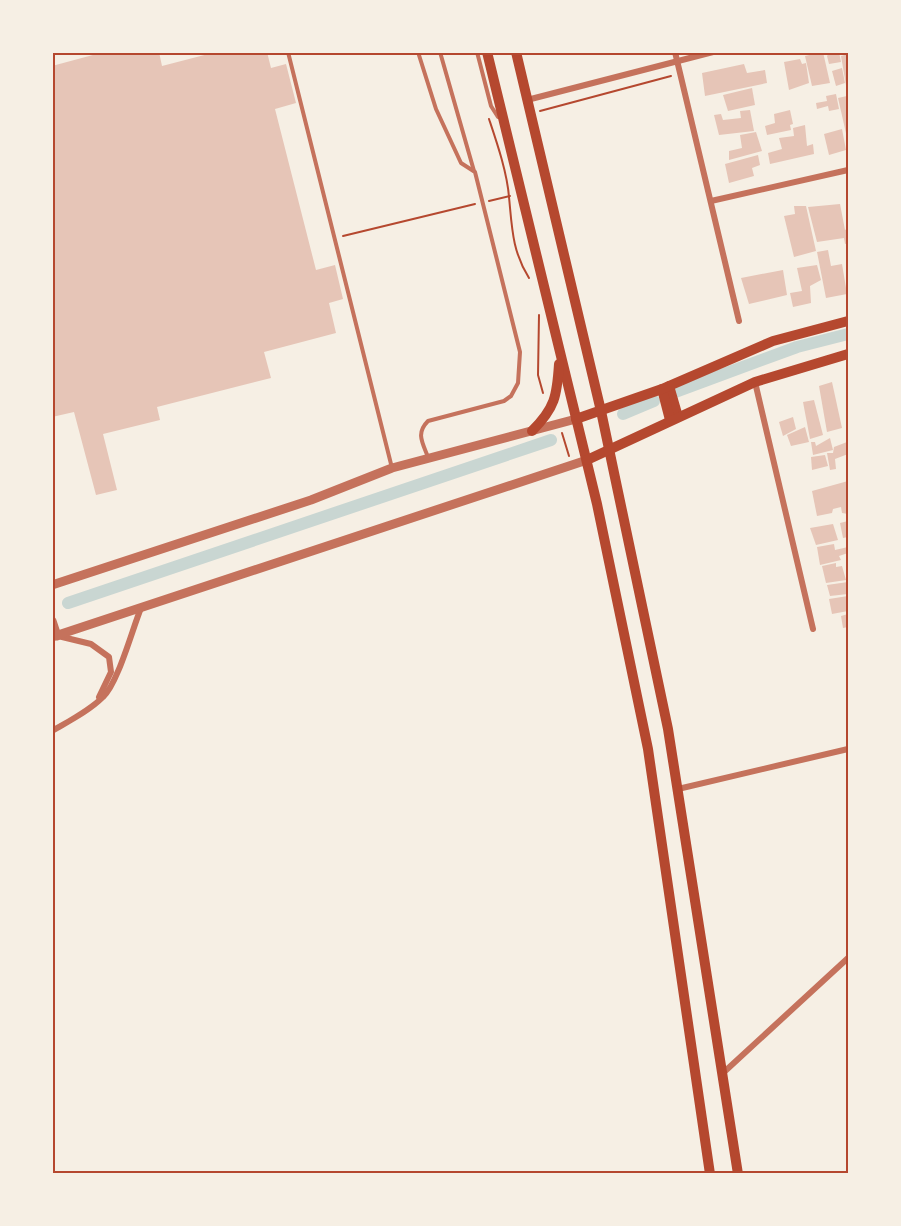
<svg xmlns="http://www.w3.org/2000/svg" width="901" height="1226" font-family="'Work Sans',sans-serif">
<style>
.lines{fill:none;stroke-linecap:round;stroke-linejoin:round}
.canal{stroke:#c9d6d2;stroke-width:12}
.building{fill:#e6c5b7}
.path{stroke:#b5482f;stroke-width:2}
.service{stroke:#c5725c;stroke-width:4}
.minor{stroke:#c5725c;stroke-width:6}
.tertiary{stroke:#c5725c;stroke-width:9}
.primary{stroke:#b5482f;stroke-width:10}
.neatline{fill:none;stroke:#b5482f;stroke-width:2}
</style>
<rect width="100%" height="100%" fill="#f6efe4"/>
<g class="lines">
<g class="canal">
<polyline points="675,392 797,347 848,334"/>
<polyline points="623,414 654,401"/>
<polyline points="68,603 551,440"/>
</g>
</g>
<g class="building">
<polygon points="104,52 159,52 162,66 216,52 267,52 271,68 286,64 296,103 275,109 316,270 335,265 343,299 329,303 336,333 264,352 271,378 157,407 160,420 103,434 117,490 96,495 74,412 52,417 52,66"/>
<polygon points="823,52 830,83 812,86 805,56"/>
<polygon points="830,52 839,52 841,62 829,64 827,56"/>
<polygon points="848,54 848,91 847,91 841,56"/>
<polygon points="800,59 802,64 806,63 809,83 789,90 784,62"/>
<polygon points="744,64 747,73 765,70 767,83 705,96 702,73"/>
<polygon points="842,68 845,83 836,86 832,71"/>
<polygon points="752,88 755,105 728,111 723,95"/>
<polygon points="836,94 839,109 829,111 828,106 817,109 816,103 827,101 826,96"/>
<polygon points="847,96 848,103 848,142 838,98"/>
<polygon points="750,110 754,131 719,135 714,115 721,114 723,120 741,118 740,111"/>
<polygon points="790,110 793,124 790,125 791,130 767,135 765,126 775,123 774,114"/>
<polygon points="805,125 807,146 813,144 814,154 770,164 768,153 782,149 779,138 794,136 793,128"/>
<polygon points="842,129 846,150 829,155 824,134"/>
<polygon points="756,132 762,151 729,160 729,151 742,148 740,135"/>
<polygon points="758,155 760,165 752,168 754,176 729,183 725,164"/>
<polygon points="840,204 845,230 848,228 848,243 845,244 844,238 817,242 808,207"/>
<polygon points="794,206 806,206 816,251 794,257 784,216 795,214"/>
<polygon points="828,250 831,266 842,264 847,294 826,298 817,252"/>
<polygon points="817,265 821,280 810,286 811,303 793,307 790,293 802,291 797,268"/>
<polygon points="783,270 787,295 749,304 741,278"/>
<polygon points="832,382 842,428 827,432 819,386"/>
<polygon points="814,400 823,435 810,439 803,402"/>
<polygon points="793,417 796,429 783,436 779,422"/>
<polygon points="805,427 809,442 791,446 787,435"/>
<polygon points="830,438 833,450 813,455 811,442 815,442 816,446"/>
<polygon points="847,442 848,454 835,459 836,469 830,470 827,453 833,453 834,447"/>
<polygon points="825,455 828,466 812,470 811,457"/>
<polygon points="848,481 848,514 842,513 841,507 833,509 832,513 817,516 812,491"/>
<polygon points="848,521 848,537 843,538 840,523"/>
<polygon points="833,524 838,540 816,545 810,528"/>
<polygon points="834,544 835,550 848,547 848,553 839,556 841,560 820,565 817,547"/>
<polygon points="836,563 836,567 842,566 846,580 826,583 822,566"/>
<polygon points="848,582 848,594 830,596 827,585"/>
<polygon points="848,596 848,611 832,614 829,599"/>
<polygon points="848,614 848,627 843,628 841,616"/>
</g>
<g class="lines">
<g class="path">
<polyline points="540,111 671,76"/>
<path d="M489,119C497,143 507,172 509,197C512,227 512,251 529,278"/>
<polyline points="489,201 510,196"/>
<polyline points="343,236 475,204"/>
<polyline points="539,315 538,375 543,393"/>
<polyline points="562,433 569,456"/>
</g>
<g class="service">
<polyline points="288,52 392,468"/>
<path d="M418,52L436,109L461,163L475,172L520,352L518,383L511,396L504,401L428,421C416,433 422,442 428,457"/>
<polyline points="440,52 474,171"/>
<polyline points="477,52 491,106 498,117"/>
</g>
<g class="minor">
<polyline points="675,52 739,321"/>
<polyline points="527,100 713,52"/>
<polyline points="711,201 848,170"/>
<polyline points="755,382 813,629"/>
<polyline points="58,636 91,644 109,657 111,672 99,697"/>
<path d="M52,731C69,721 89,711 103,697C118,683 132,630 141,608"/>
<polyline points="678,789 848,749"/>
<polyline points="723,1073 848,958"/>
</g>
<g class="tertiary">
<polyline points="52,585 311,500 392,468 576,419"/>
<polyline points="52,621 57,636"/>
<polyline points="52,637 587,460"/>
</g>
<g class="primary">
<polyline points="487,52 597,504 648,749 710,1174"/>
<polyline points="516,52 601,411 668,729 738,1174"/>
<polyline points="669,386 678,417"/>
<polyline points="662,389 670,420"/>
<polyline points="576,419 662,389 773,341 848,321"/>
<path d="M532,431C555,408 557,396 559,364"/>
<polyline points="587,460 755,382 848,354"/>
</g>
</g>
<rect width="901" height="1226" fill="none" stroke="#f6efe4" stroke-width="108"/>
<rect x="54" y="54" width="793" height="1118" class="neatline"/>
</svg>
